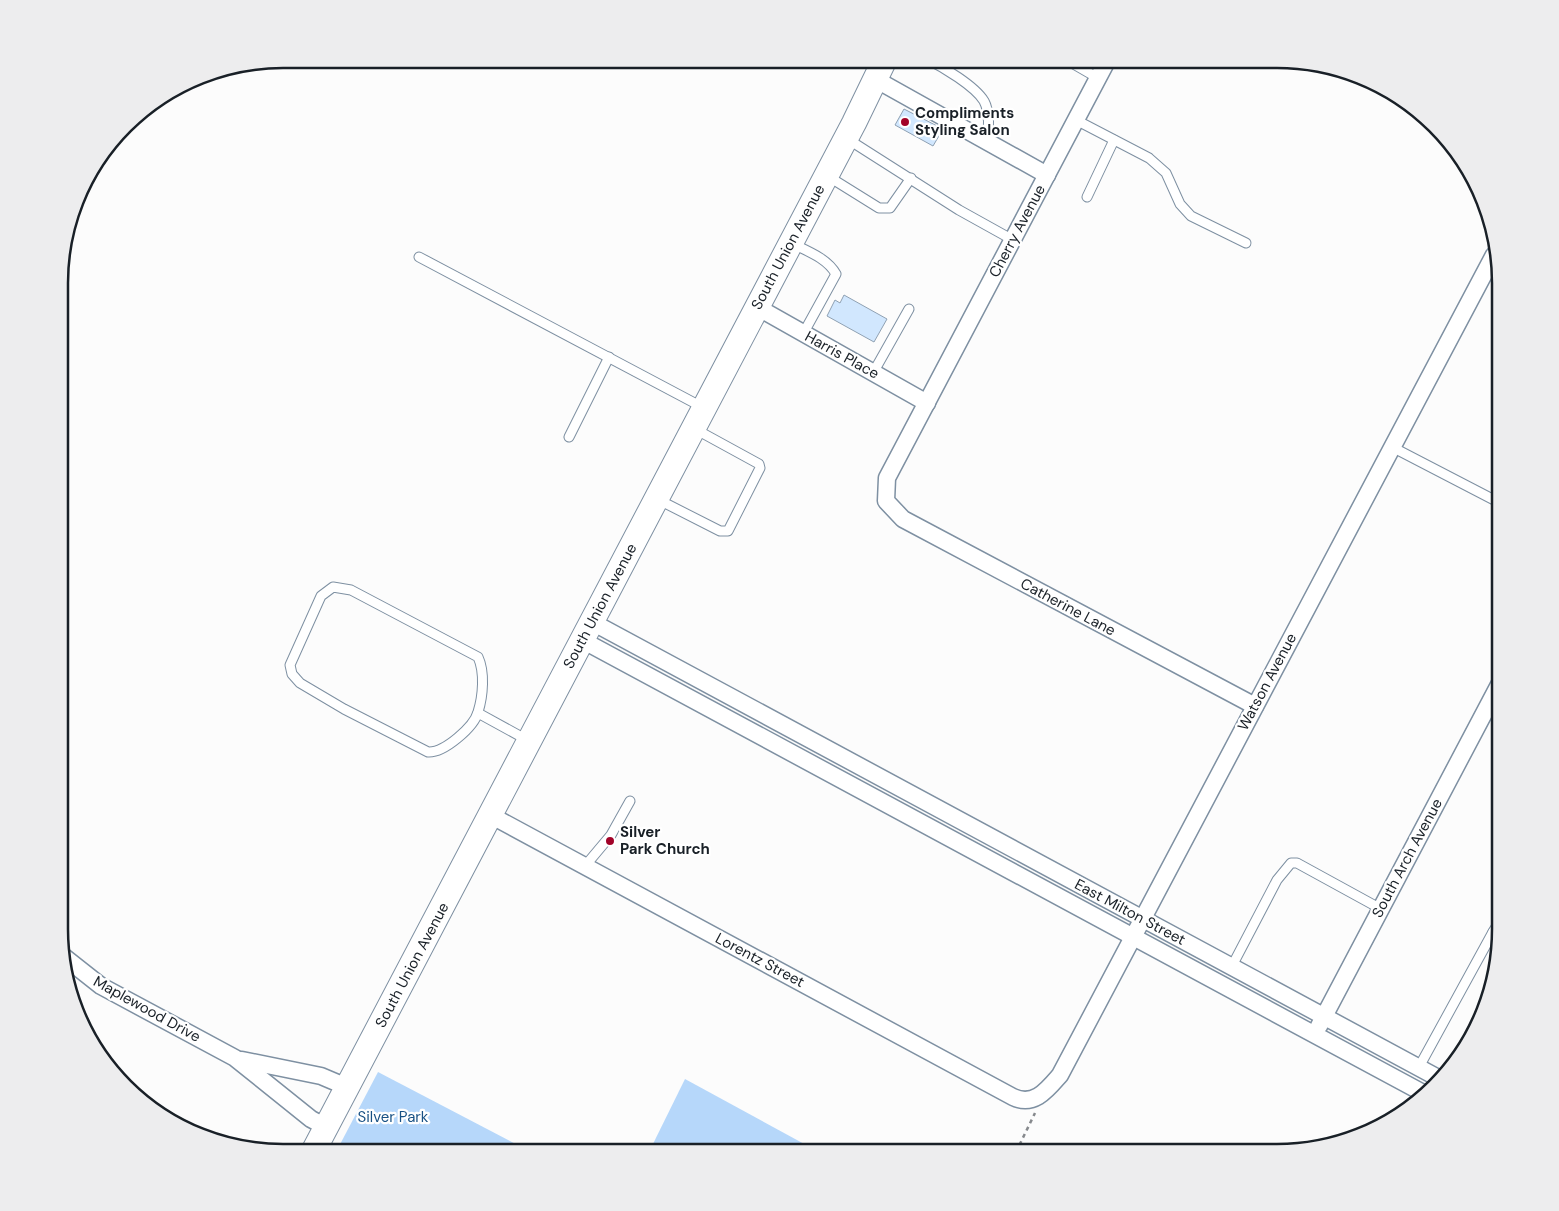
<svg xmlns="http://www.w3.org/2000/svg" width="1559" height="1211" font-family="'DM Sans',sans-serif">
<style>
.green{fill:#b6d7fa}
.building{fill:#d1e7fe;stroke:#8fa1b3}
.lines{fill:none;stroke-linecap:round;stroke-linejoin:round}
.lane-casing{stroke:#7e90a2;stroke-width:11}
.street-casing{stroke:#7e90a2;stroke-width:19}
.secondary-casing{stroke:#7e90a2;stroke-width:26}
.path{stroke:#86898d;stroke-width:2.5;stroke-dasharray:4 4;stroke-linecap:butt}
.lane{stroke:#fff;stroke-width:9}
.street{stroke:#fff;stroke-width:16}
.secondary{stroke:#fff;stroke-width:24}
.poi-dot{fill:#a20228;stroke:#fff;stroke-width:2}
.labels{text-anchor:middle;stroke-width:4.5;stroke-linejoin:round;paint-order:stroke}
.poi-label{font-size:15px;font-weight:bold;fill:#192027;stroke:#fff;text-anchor:start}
.street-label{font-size:15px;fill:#192027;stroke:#fff}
.park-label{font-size:15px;fill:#185184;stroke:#fff}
.rim{fill:none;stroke:#192027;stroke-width:2.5}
</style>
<rect width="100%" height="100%" fill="#fcfcfc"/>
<g class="green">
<polygon points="378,1072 531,1152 336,1152"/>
<polygon points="685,1079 819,1152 649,1152"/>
</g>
<g class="building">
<polygon points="904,109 943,129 933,146 895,125"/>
<polygon points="844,295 887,319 874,342 827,316 835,300 840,303"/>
</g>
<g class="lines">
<g class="lane-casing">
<g id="lane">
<path d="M927,59C943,67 975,86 984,101C990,112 989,131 987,143"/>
<polyline points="1065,59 1098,78"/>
<polyline points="1076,120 1149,158 1166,173 1180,204 1191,216 1246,243"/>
<polyline points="846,138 959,210 1013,240"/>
<polyline points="826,175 879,208 890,208 911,178"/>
<polyline points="1087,197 1114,140"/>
<path d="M791,243C807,251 827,258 836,274L803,334"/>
<polyline points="419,257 704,408"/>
<polyline points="873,373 909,309"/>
<polyline points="569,437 609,357"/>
<polyline points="1392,447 1500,503"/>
<polyline points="657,499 720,531 728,531 760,468 759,464 695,429"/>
<path d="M333,587L351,590L478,657C485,672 483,696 478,712C474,727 444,753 428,752L344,709L300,683L292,674L290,665L321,596Z"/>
<polyline points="478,713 529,741"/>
<polyline points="585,866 611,835 630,801"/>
<polyline points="1493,932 1500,920"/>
<polyline points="1232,966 1277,880 1291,863 1297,863 1381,909"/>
<polyline points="1419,1067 1493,932 1500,936"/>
<polyline points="665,1152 713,1149 738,1152"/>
</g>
</g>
<g class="street-casing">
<g id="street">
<polyline points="1108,59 887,478 886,501 903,519 1255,706"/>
<polyline points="875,79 1047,175"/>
<polyline points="757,307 927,403"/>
<polyline points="592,622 1440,1079"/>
<polyline points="582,640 1423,1093"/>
<path d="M490,815L1013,1097C1034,1107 1047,1090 1060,1075L1494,255"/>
<polyline points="63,956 101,986 235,1058 311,1119 326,1127"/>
<polyline points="1319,1026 1500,683"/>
<polyline points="242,1060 321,1076 347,1087"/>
</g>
</g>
<g class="secondary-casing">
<polyline id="secondary" points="313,1152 854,123 885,59"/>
</g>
<polyline class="path" points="1016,1152 1035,1113"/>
<use href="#lane" class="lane"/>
<use href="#street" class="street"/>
<use href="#secondary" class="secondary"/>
</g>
<g class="poi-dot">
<circle cx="905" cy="122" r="5"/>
<circle cx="610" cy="841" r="5"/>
</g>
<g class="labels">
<g class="poi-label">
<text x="915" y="118">Compliments<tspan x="915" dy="17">Styling Salon</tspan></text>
<text x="620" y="837">Silver<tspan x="620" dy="17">Park Church</tspan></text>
</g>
<g class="street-label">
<text transform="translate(1017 231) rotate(-62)" y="5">Cherry Avenue</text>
<text transform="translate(788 247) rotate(-62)" y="5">South Union Avenue</text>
<text transform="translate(842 355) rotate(29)" y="5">Harris Place</text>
<text transform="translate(600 606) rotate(-62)" y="5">South Union Avenue</text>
<text transform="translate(1068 607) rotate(28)" y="5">Catherine Lane</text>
<text transform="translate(1267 682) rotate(-62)" y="5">Watson Avenue</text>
<text transform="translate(1407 858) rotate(-62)" y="5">South Arch Avenue</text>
<text transform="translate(1130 912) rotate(28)" y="5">East Milton Street</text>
<text transform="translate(760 960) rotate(28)" y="5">Lorentz Street</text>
<text transform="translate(412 965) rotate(-62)" y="5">South Union Avenue</text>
<text transform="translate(147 1009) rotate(29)" y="5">Maplewood Drive</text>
</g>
<g class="park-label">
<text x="393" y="1122">Silver Park</text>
</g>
</g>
<path d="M0 0H1559V1211H0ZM283 68H1277A215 215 0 0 1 1492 283V929A215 215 0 0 1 1277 1144H283A215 215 0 0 1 68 929V283A215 215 0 0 1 283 68Z" fill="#ededee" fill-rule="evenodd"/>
<path class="rim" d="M283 68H1277A215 215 0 0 1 1492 283V929A215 215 0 0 1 1277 1144H283A215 215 0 0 1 68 929V283A215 215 0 0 1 283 68Z"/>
</svg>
